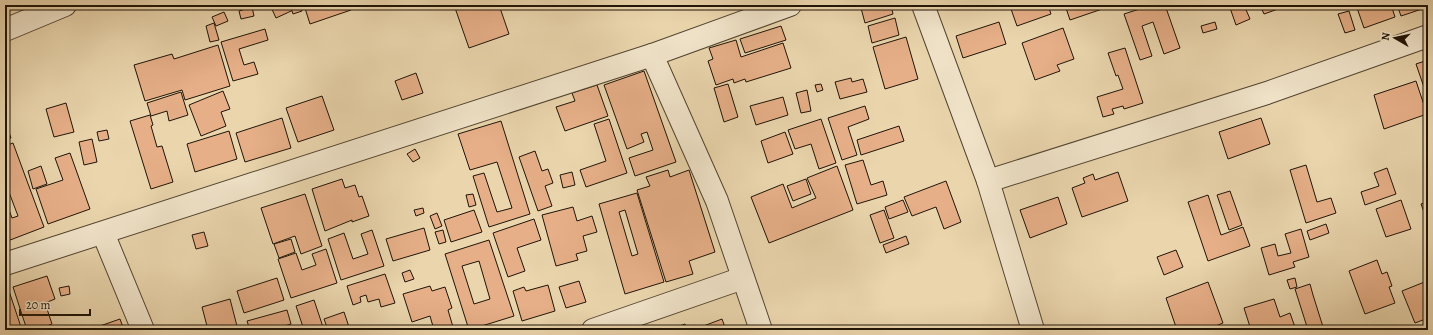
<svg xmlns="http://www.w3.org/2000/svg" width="1433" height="335" font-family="Alegreya,serif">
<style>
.building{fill:#e6af88;stroke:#1f1406;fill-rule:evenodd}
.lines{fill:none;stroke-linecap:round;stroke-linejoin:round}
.minor-casing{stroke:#524430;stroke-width:24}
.tertiary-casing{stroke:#524430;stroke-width:24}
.minor{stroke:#f1e4ca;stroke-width:22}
.tertiary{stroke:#f1e4ca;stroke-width:22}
</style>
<rect width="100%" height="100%" fill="#ead5ad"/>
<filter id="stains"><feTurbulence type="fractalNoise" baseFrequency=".005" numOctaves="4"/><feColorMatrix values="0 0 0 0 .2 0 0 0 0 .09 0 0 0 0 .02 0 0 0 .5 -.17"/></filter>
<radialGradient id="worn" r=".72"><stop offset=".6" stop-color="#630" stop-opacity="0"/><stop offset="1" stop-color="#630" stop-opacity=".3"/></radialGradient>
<g class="building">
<polygon points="270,5 302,5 302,6 276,18"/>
<polygon points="290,5 300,5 302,11 293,14"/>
<polygon points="304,5 350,5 351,10 310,24"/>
<polygon points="454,5 499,5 509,34 469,48"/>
<polygon points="872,5 891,5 893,14 865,23 861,8"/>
<polygon points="1023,5 1048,5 1051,14 1017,26 1011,9"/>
<polygon points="1065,5 1111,5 1111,6 1070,20"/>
<polygon points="1119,5 1132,5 1121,9"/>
<polygon points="1152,5 1165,5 1180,48 1164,54 1153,22 1142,26 1152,56 1140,60 1124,14"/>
<polygon points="1192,5 1203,5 1193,9"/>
<polygon points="1229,5 1244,5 1250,19 1236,25"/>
<polygon points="1260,5 1277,5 1278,9 1264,14"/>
<polygon points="1356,5 1391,5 1395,17 1364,28"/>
<polygon points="1397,5 1428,5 1428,7 1401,16"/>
<polygon points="252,7 254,16 241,19 239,11"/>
<polygon points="1349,11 1355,30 1345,33 1338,14"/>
<polygon points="224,12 228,21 216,26 212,17"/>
<polygon points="895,18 899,35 872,43 868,26"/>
<polygon points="999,22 1006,44 963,58 956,36"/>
<polygon points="1215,22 1217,29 1203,33 1201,26"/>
<polygon points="214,23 219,40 210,42 206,26"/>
<polygon points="781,26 786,40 745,53 740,39"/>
<polygon points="1063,28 1074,59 1057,65 1060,71 1035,80 1022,43"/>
<polygon points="265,29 268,40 239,49 244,65 254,62 258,74 233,81 221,42"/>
<polygon points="906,37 918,79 885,89 873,47"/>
<polygon points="736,40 741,57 783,43 791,68 746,82 745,79 734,83 733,79 716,85 708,61 713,59 709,48"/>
<polygon points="218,45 230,86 185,100 182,90 145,101 134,65 172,54 174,59"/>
<polygon points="1125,48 1143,103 1124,109 1123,106 1112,109 1114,114 1103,117 1097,97 1123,89 1118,75 1116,76 1108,53"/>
<polygon points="1428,60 1428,99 1416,64"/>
<polygon points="644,71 676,162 635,176 629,158 653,150 647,132 641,134 644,142 627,149 604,85"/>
<polygon points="416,73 423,93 402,100 395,81"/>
<polygon points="851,78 852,82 863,79 867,92 840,99 835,82"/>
<polygon points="1416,81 1427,114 1384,129 1374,95"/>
<polygon points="728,84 738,117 724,122 714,88"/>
<polygon points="821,84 823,90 817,92 815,85"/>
<polygon points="597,85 608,116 565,131 556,107 575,101 572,93"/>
<polygon points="807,90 811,111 801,113 796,93"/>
<polygon points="223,91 230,109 221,112 226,126 201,136 189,105"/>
<polygon points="181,92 188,115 169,121 167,111 151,116 147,103"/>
<polygon points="322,96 334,130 298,142 286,108"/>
<polygon points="783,97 788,115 756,125 750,106"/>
<polygon points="66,103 74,132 54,137 46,109"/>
<polygon points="865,106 869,119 848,127 857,155 842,160 828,118"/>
<polygon points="150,115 153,125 151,126 157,147 162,146 173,182 151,189 130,121"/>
<polygon points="282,118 291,148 245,162 236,133"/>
<polygon points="1261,118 1270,144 1228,159 1219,132"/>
<polygon points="609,119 627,173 586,187 580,170 606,161 594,124"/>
<polygon points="821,119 836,163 819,169 811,144 795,149 788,130"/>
<polygon points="501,121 530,214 489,227 473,176 484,173 497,212 512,208 497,162 470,170 458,134"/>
<polygon points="5,124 6,124 11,138 5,140"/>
<polygon points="899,126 904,141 861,155 857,140"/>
<polygon points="107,130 109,139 99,141 97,132"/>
<polygon points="229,131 237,159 195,172 187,144"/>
<polygon points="785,132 793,154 768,163 761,141"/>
<polygon points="92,139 97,162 84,165 79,142"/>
<polygon points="13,143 44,227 5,242 5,199 12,218 18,216 7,187 5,188 5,146"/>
<polygon points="415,149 420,158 413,162 407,154"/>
<polygon points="535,151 542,171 548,169 553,183 545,186 552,206 538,211 519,157"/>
<polygon points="70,153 90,209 48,224 36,189 63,180 55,158"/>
<polygon points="863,160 871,185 883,181 887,195 857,204 845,165"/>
<polygon points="1306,165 1317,202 1331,198 1336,213 1306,223 1290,170"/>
<polygon points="41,166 47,184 33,189 28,171"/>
<polygon points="837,166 853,210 769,243 751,197 783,184 792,208 816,198 807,178"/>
<polygon points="1387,168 1396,194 1365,205 1361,192 1379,186 1374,173"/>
<polygon points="668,170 670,177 689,170 715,252 689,261 693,274 666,282 637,190 650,186 646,177"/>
<polygon points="572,172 575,185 563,188 560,175"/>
<polygon points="1118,172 1128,201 1082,217 1072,188 1085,183 1083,178 1093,174 1095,180"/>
<polygon points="342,179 345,188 355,185 359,197 362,196 369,216 352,222 352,220 325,231 312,189"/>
<polygon points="806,179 811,194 793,201 787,186"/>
<polygon points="946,181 961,222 944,229 936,207 912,216 904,197"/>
<polygon points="1230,191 1242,225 1229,230 1217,195"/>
<path d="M637,193L664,282L625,294L599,204ZM625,210L638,254L632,256L619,212Z"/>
<polygon points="305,194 322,246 301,254 295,236 273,244 261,208"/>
<polygon points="473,194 476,205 469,207 466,195"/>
<polygon points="1208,195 1221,235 1243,227 1250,246 1208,261 1188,202"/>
<polygon points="1058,197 1067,224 1030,238 1020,210"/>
<polygon points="903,200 908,212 889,219 885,207"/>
<polygon points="1401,200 1411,229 1386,237 1376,209"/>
<polygon points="1428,201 1427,202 1428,223 1421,204"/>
<polygon points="573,207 577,221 592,216 597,232 583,236 587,251 576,254 578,260 556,266 542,215"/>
<polygon points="423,208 424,213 416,216 414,210"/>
<polygon points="474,210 482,232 451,242 444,220"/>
<polygon points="884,210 894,238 880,243 870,215"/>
<polygon points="437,213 442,226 435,229 430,216"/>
<polygon points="534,219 541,240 517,248 525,271 508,277 493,233"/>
<polygon points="1326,224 1329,233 1310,240 1307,231"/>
<polygon points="424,228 430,250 393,261 386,239"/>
<polygon points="1301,229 1309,257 1293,262 1295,267 1269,275 1261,248 1275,244 1278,256 1291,253 1285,234"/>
<polygon points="372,230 384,266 341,280 328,239 344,233 353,259 368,254 361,234"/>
<polygon points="443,230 446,242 439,244 435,232"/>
<polygon points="204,232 208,246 196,249 192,235"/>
<polygon points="906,236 909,244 886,253 883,245"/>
<polygon points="291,239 295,252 279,258 274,244"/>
<path d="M489,240L514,316L469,330L445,254ZM479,261L490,299L474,304L462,266Z"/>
<polygon points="326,249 337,283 291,298 278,259 296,253 302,270 316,265 312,254"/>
<polygon points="1176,250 1183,267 1164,275 1157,257"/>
<polygon points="1377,260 1382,274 1387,272 1392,286 1389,287 1395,303 1365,314 1349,271"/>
<polygon points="410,270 414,279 405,282 402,273"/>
<polygon points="385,274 395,303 381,307 379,299 368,302 366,295 360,297 361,302 353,305 347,286"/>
<polygon points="47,276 55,299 45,303 52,324 36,330 27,330 13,287"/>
<polygon points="277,278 284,300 244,313 237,291"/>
<polygon points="1295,278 1297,287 1290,289 1287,280"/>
<polygon points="579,281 586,302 566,308 559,287"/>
<polygon points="1427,281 1428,318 1415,323 1402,291"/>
<polygon points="1208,282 1223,323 1206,330 1177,330 1166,298"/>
<polygon points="1310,284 1313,295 1324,330 1308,330 1295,289"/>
<polygon points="548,285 555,311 522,321 513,291 524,287 526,291"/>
<polygon points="69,286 70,294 61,296 59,288"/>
<polygon points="430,286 432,291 445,287 452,308 448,310 453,327 443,330 434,330 430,316 412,322 403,294"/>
<polygon points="9,291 22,330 5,330 5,293"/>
<polygon points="230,299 238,330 208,330 202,307"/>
<polygon points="1274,299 1280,317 1290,313 1296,330 1251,330 1244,308"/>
<polygon points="314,300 324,330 304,330 296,306"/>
<polygon points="287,310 291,324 272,330 250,330 247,321"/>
<polygon points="344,312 350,330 328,330 324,319"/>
<polygon points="120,319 124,330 98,330 97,327"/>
<polygon points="722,319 726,330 693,330"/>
<polygon points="685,324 687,330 668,330"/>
</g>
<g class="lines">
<g class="minor-casing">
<g id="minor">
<polyline points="923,5 988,181"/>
<polyline points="652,55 717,201 761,330"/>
<polyline points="103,233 143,330"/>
<polyline points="5,264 652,55 790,5"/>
<polyline points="593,330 743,278"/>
<polyline points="1033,330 988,181 1267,93 1428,36"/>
</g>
</g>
<g class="tertiary-casing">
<polyline id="tertiary" points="5,30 65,5"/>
</g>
<use href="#minor" class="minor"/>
<use href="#tertiary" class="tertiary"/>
</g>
<rect width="1433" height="335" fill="none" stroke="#ead5ad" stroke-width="20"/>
<rect x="6" y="6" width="1421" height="323" fill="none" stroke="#1f1406" stroke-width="2"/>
<rect x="10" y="10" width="1413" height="315" fill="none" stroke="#1f1406"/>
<g transform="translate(1395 38) rotate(279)" stroke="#f1e4ca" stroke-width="3" paint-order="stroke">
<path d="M0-3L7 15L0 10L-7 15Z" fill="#1f1406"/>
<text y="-6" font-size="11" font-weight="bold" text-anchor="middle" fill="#1f1406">N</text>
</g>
<path d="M20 309v6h70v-6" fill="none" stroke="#1f1406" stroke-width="2"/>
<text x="26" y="309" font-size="12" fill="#1f1406" stroke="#f1e4ca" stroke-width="3" paint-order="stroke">20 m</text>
<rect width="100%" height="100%" filter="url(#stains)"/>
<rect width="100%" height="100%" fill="url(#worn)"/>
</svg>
